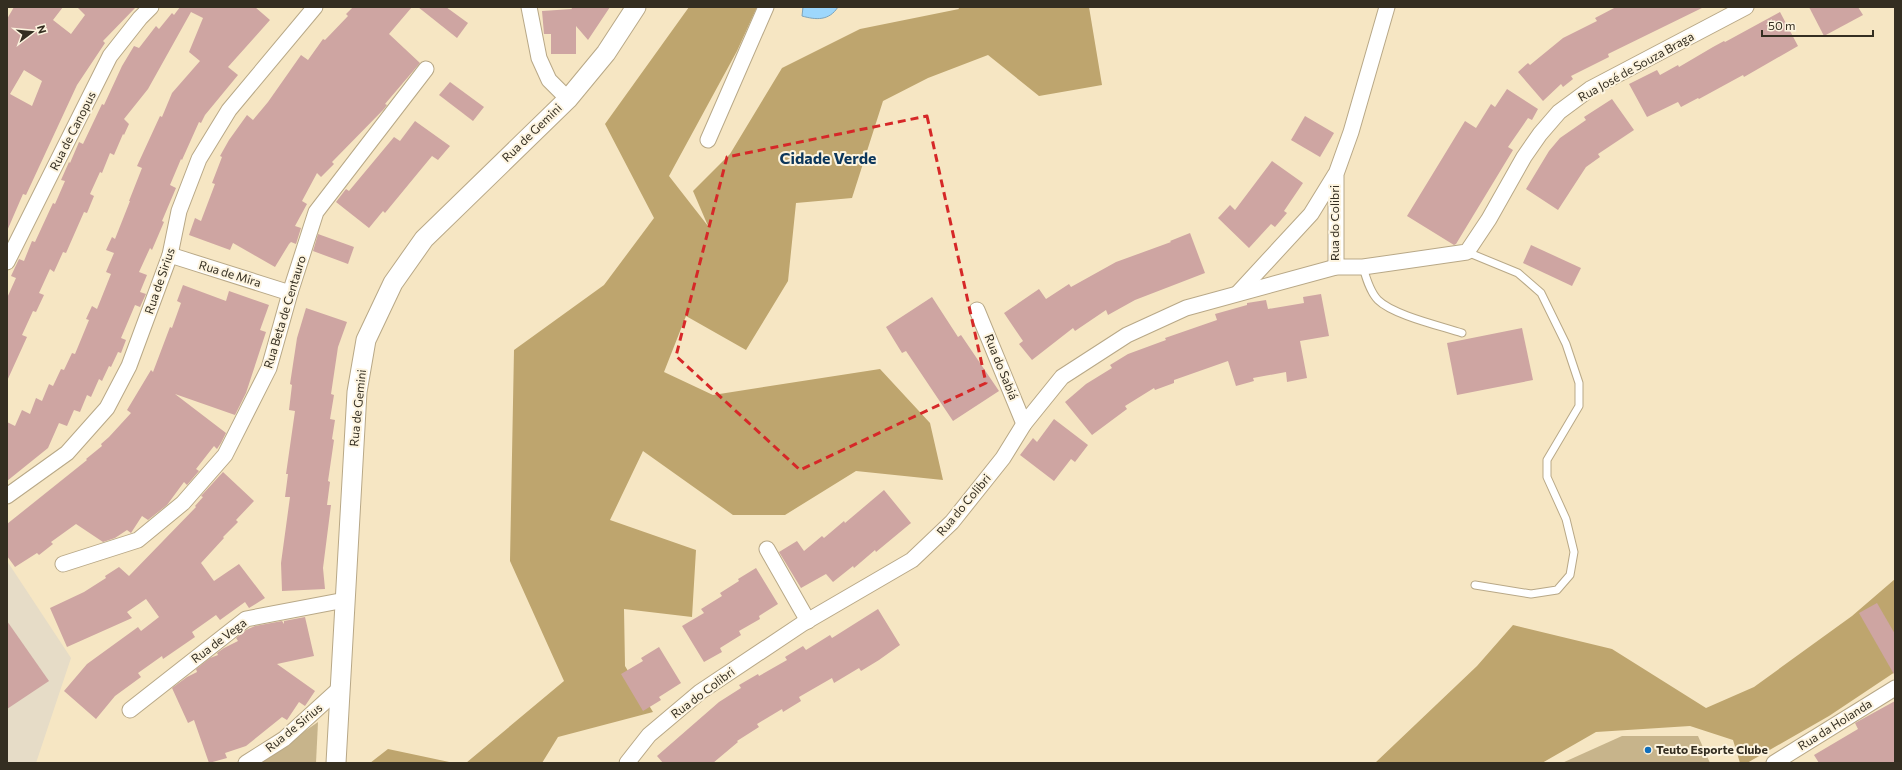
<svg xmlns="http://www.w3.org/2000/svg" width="1902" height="770" font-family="Commissioner,sans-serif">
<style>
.education{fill:#e6dcc7}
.green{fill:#c7b48b}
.forest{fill:#bea56e}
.water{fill:#9dd7fc;stroke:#7ea4ba}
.building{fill:#cea5a2;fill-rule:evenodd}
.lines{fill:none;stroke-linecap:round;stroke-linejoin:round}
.service-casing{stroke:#b8a887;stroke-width:9}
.minor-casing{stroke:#b8a887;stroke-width:17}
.tertiary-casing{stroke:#b8a887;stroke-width:21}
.service{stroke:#fff;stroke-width:7}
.minor{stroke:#fff;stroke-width:15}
.tertiary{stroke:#fff;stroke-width:19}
.marked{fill:none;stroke:#d62828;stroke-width:3;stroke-dasharray:8 5;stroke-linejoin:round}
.poi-dot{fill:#116fbc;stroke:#fdf4df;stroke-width:1.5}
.labels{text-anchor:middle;stroke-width:4;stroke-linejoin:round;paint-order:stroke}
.street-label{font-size:12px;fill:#342e21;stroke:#fdf4df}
.poi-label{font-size:12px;font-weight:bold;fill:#342e21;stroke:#fdf4df;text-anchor:start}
.district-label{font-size:16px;font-weight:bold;fill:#0c365b;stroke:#fdf4df}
</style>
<rect width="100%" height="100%" fill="#f6e6c3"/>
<polygon class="education" points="7,561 71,658 36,763 7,763"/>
<g class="green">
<polygon points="318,722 316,763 259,763"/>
<polygon points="1622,736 1698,736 1710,763 1562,763"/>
</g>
<g class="forest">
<polygon points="689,7 757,7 737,51 669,176 708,226 693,191 730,154 782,68 860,29 959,9 958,7 1089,7 1102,85 1039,96 988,55 928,78 883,101 852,198 796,203 788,281 746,350 686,316 664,372 713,395 880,369 930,423 943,480 856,471 785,515 733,515 643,451 610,520 696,550 692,617 624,609 625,666 653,712 558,737 542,763 466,763 564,681 510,561 514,350 604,285 654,218 605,124"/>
<polygon points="1895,579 1895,672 1829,716 1747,763 1740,763 1733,740 1690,726 1596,732 1542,763 1375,763 1477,666 1513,625 1612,649 1706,708 1754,687 1852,616"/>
<polygon points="388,749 454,763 370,763"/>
</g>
<path class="water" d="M803,7H838C829,21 816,20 802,16Z"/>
<g class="building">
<path d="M14,7H63L53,20L71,34L85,15L77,7H136L103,41L105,43L77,85L26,195L23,194L7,231V19ZM24,70L42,81L32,106L10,94Z"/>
<polygon points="180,7 255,7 270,20 228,67 238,75 205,115 201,123 199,122 182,160 181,159 170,185 176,188 162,221 164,222 152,250 150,248 139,272 147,275 140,292 146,294 140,307 135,305 121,338 126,340 121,353 118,352 111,367 109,366 102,381 99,379 91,397 87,395 80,412 74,410 67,426 59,423 48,448 7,481 7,422 15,426 22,410 30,414 36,398 42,401 49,384 53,386 61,369 64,370 72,353 75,354 89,320 86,319 92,306 97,309 111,274 106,272 114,253 106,250 112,237 115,239 130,201 129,201 142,168 137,166 160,116 162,117 172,93 200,61 189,52 203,18 191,12 148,89 124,119 129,124 124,135 123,134 114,155 110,153 102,173 100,172 90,194 94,196 87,213 84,212 66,253 63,252 54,272 50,269 39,293 44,295 36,312 33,311 22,335 27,337 7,381 7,298 16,278 11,276 19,259 24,261 32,241 35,242 53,203 55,204 65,181 61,180 69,162 70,163 79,142 83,144 102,104 104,105 122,66 134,46 139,48 156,26 159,29 172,13 174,15"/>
<polygon points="353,7 412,7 389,34 420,63 385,104 387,105 384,109 332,162 334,164 321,177 317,173 302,201 307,204 295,226 301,228 296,244 291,242 289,244 275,267 233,243 230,250 189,235 195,218 201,221 215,184 212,183 222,157 220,156 229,140 247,115 253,120 268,102 301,55 308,60 323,39 325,40 348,16 346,14"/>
<polygon points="418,7 446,7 468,23 457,38"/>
<polygon points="571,7 610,7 588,40 576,26 576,54 551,54 551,34 544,34 542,11 572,9"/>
<polygon points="1616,7 1704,7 1608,54 1609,57 1571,76 1573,79 1563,87 1561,84 1543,101 1518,72 1528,63 1530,65 1563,38 1597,21 1595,18"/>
<polygon points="1809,7 1858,7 1863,15 1824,36"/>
<polygon points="1780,12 1798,46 1744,77 1743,75 1699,99 1698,98 1681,107 1678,102 1647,117 1629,84 1657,70 1660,75 1678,65 1679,67 1713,47 1724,41 1725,42"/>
<polygon points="450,82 484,107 473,121 439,95"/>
<polygon points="1507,89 1538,109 1532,120 1528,118 1508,147 1513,150 1456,244 1454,245 1407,216 1465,121 1476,128 1491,104 1495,107"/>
<polygon points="1612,99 1634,130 1598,154 1600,157 1586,167 1558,210 1526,189 1549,151 1560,138 1586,120 1584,117"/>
<polygon points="1305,116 1334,133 1320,157 1291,140"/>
<polygon points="415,121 450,146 438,160 432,156 385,213 383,211 369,228 336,202 346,189 349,191 394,137 400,141"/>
<polygon points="1272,161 1303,183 1284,211 1287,213 1275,227 1271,224 1249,248 1218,218 1230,205 1235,210"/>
<polygon points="1190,233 1205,273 1135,300 1108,315 1106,310 1075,331 1073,328 1032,360 1019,344 1023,341 1004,313 1039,289 1046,299 1069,284 1071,287 1116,262 1171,242 1170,241"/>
<polygon points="318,234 354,247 348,264 313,251"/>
<polygon points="1531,245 1581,268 1572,286 1523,263"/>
<polygon points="183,285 226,301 229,291 269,305 260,330 266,332 246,393 235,415 175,394 226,433 221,443 217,449 214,446 196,469 199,471 187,485 184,482 167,505 148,520 142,516 131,533 127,530 115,538 103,542 76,524 51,542 53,544 39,555 37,553 15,567 7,556 7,524 87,460 86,459 102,446 101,444 109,437 131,413 127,410 151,370 153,372 170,327 172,328 181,303 177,301"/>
<polygon points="1321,294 1329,336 1300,341 1307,378 1287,382 1286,372 1253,378 1254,381 1236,386 1228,361 1174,380 1174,383 1155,390 1154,388 1125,406 1127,409 1092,435 1065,402 1086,384 1112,368 1110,365 1128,354 1166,340 1165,338 1217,320 1215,314 1247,305 1247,303 1266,300 1268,309 1304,303 1303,297"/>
<polygon points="932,297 958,337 961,335 999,391 953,421 906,351 902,353 886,327"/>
<polygon points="306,308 347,322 338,347 331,394 334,395 330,419 335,420 332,439 334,440 328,481 330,482 327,505 331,505 323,568 325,589 282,591 281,563 290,497 285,497 288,474 286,474 295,411 289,410 292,385 290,384 297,338"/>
<polygon points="1522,328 1533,380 1457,395 1447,343"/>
<polygon points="1054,419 1088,445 1075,462 1071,459 1054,481 1020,455 1033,438 1037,442"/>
<polygon points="223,472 254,501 236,520 238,522 223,537 224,538 201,563 214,581 239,564 265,598 249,608 245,602 220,620 216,615 192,632 195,637 163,659 162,656 138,673 141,677 115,696 96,719 64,691 87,664 138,627 141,631 159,617 146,599 127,612 132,618 67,647 50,608 84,592 106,578 105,576 119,567 129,576 196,507 195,506 203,497 201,496"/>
<polygon points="884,490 911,523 876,552 875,550 854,568 853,566 833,582 826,574 801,588 779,552 797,541 804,551 822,536 824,538 844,521 845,523"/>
<polygon points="756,568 778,604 759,616 760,619 739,631 741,635 720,648 722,652 704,662 682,626 704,613 701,609 722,596 720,593 739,581 738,579"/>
<polygon points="1877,603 1895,634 1895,676 1859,613"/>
<polygon points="878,609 900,645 879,660 861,671 859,668 834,683 832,678 799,697 801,701 783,712 782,709 757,724 759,727 737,741 738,742 713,763 663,763 657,756 719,702 741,688 739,685 758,674 759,676 787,660 785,657 803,646 806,650 830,635 832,638"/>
<polygon points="305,617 314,656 277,664 315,691 305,706 299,702 287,720 282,717 246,746 225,753 227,758 209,763 194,720 188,723 172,688 187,677 197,672 196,669 210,658 218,655 217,653 224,648 238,641 236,638 246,630 255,626 282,621 284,624 284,621"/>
<polygon points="7,621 49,681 7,709"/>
<polygon points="659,647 681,683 659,697 661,700 643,711 621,674 643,661 641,658"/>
<polygon points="1895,701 1895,763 1819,763 1814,755 1858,729 1855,723"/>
</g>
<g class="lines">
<g class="service-casing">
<g id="service">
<polyline points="1467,252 1518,273 1541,293 1566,344 1579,383 1579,406 1547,460 1547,477 1566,519 1574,552 1570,575 1557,590 1531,594 1475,585"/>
<path d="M1363,267C1366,278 1370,292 1378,300C1393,315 1441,326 1462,333"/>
</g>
</g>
<g class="minor-casing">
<g id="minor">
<polyline points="529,7 539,58 549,80 568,99"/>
<polyline points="708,140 766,7"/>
<polyline points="170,255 290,293"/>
<polyline points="7,262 110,56 140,18 151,7"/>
<polyline points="1336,267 1336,174 1351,132 1387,7"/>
<polyline points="1238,293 1311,214 1335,175"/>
<polyline points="977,310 1024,424"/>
<polyline points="7,496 67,453 107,408 129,366 170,255 179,211 199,159 229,110 315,7"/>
<polyline points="767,549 808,621"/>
<polyline points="63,564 138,540 183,503 225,455 269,368 290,293 316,212 426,69"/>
<polyline points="130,710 246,619 345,600"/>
<polyline points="246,763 284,739 339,689"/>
<polyline points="627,763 649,735 700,692 802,624 912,560 952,522 1003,458 1024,424 1062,377 1127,335 1186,308 1336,267 1363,267 1467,252 1489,219 1524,157 1540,134 1559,112 1590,89 1746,7"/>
<polyline points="1774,763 1895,688"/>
</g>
</g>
<g class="tertiary-casing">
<polyline id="tertiary" points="336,763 357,392 366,340 393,283 424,239 568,99 606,53 636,7"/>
</g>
<use href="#service" class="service"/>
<use href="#minor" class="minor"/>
<use href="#tertiary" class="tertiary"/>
</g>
<path class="marked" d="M927,116L986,383L800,470L676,356L727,157Z"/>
<circle class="poi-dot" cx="1648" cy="750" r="4"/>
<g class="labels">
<g class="street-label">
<text transform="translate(1636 67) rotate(-29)" y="4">Rua José de Souza Braga</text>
<text transform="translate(73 131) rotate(-63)" y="4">Rua de Canopus</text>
<text transform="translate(532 133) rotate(-44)" y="4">Rua de Gemini</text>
<text transform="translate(1335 223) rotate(-90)" y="4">Rua do Colibri</text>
<text transform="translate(230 274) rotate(17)" y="4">Rua de Mira</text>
<text transform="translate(160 281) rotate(-71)" y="4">Rua de Sirius</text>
<text transform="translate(285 312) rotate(-73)" y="4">Rua Beta de Centauro</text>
<text transform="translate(1001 367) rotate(68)" y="4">Rua do Sabiá</text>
<text transform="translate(358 408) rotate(-84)" y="4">Rua de Gemini</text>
<text transform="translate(964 505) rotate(-50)" y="4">Rua do Colibri</text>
<text transform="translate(219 641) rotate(-37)" y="4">Rua de Vega</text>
<text transform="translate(703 693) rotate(-37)" y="4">Rua do Colibri</text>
<text transform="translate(1835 725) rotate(-32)" y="4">Rua da Holanda</text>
<text transform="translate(294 728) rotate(-39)" y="4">Rua de Sirius</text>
</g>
<g class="poi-label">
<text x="1656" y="754">Teuto Esporte Clube</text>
</g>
<g class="district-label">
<text x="828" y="164">Cidade Verde</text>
</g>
</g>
<rect width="1902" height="770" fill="none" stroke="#342e21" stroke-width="16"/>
<g transform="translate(32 32) rotate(74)" stroke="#fdf4df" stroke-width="3" paint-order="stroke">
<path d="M0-3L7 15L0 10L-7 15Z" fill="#342e21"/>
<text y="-6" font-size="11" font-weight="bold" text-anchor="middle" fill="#342e21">N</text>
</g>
<path d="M1762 30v6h111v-6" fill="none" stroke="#342e21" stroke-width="2"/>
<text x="1768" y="30" font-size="12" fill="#342e21" stroke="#fdf4df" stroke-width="3" paint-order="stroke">50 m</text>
</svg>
